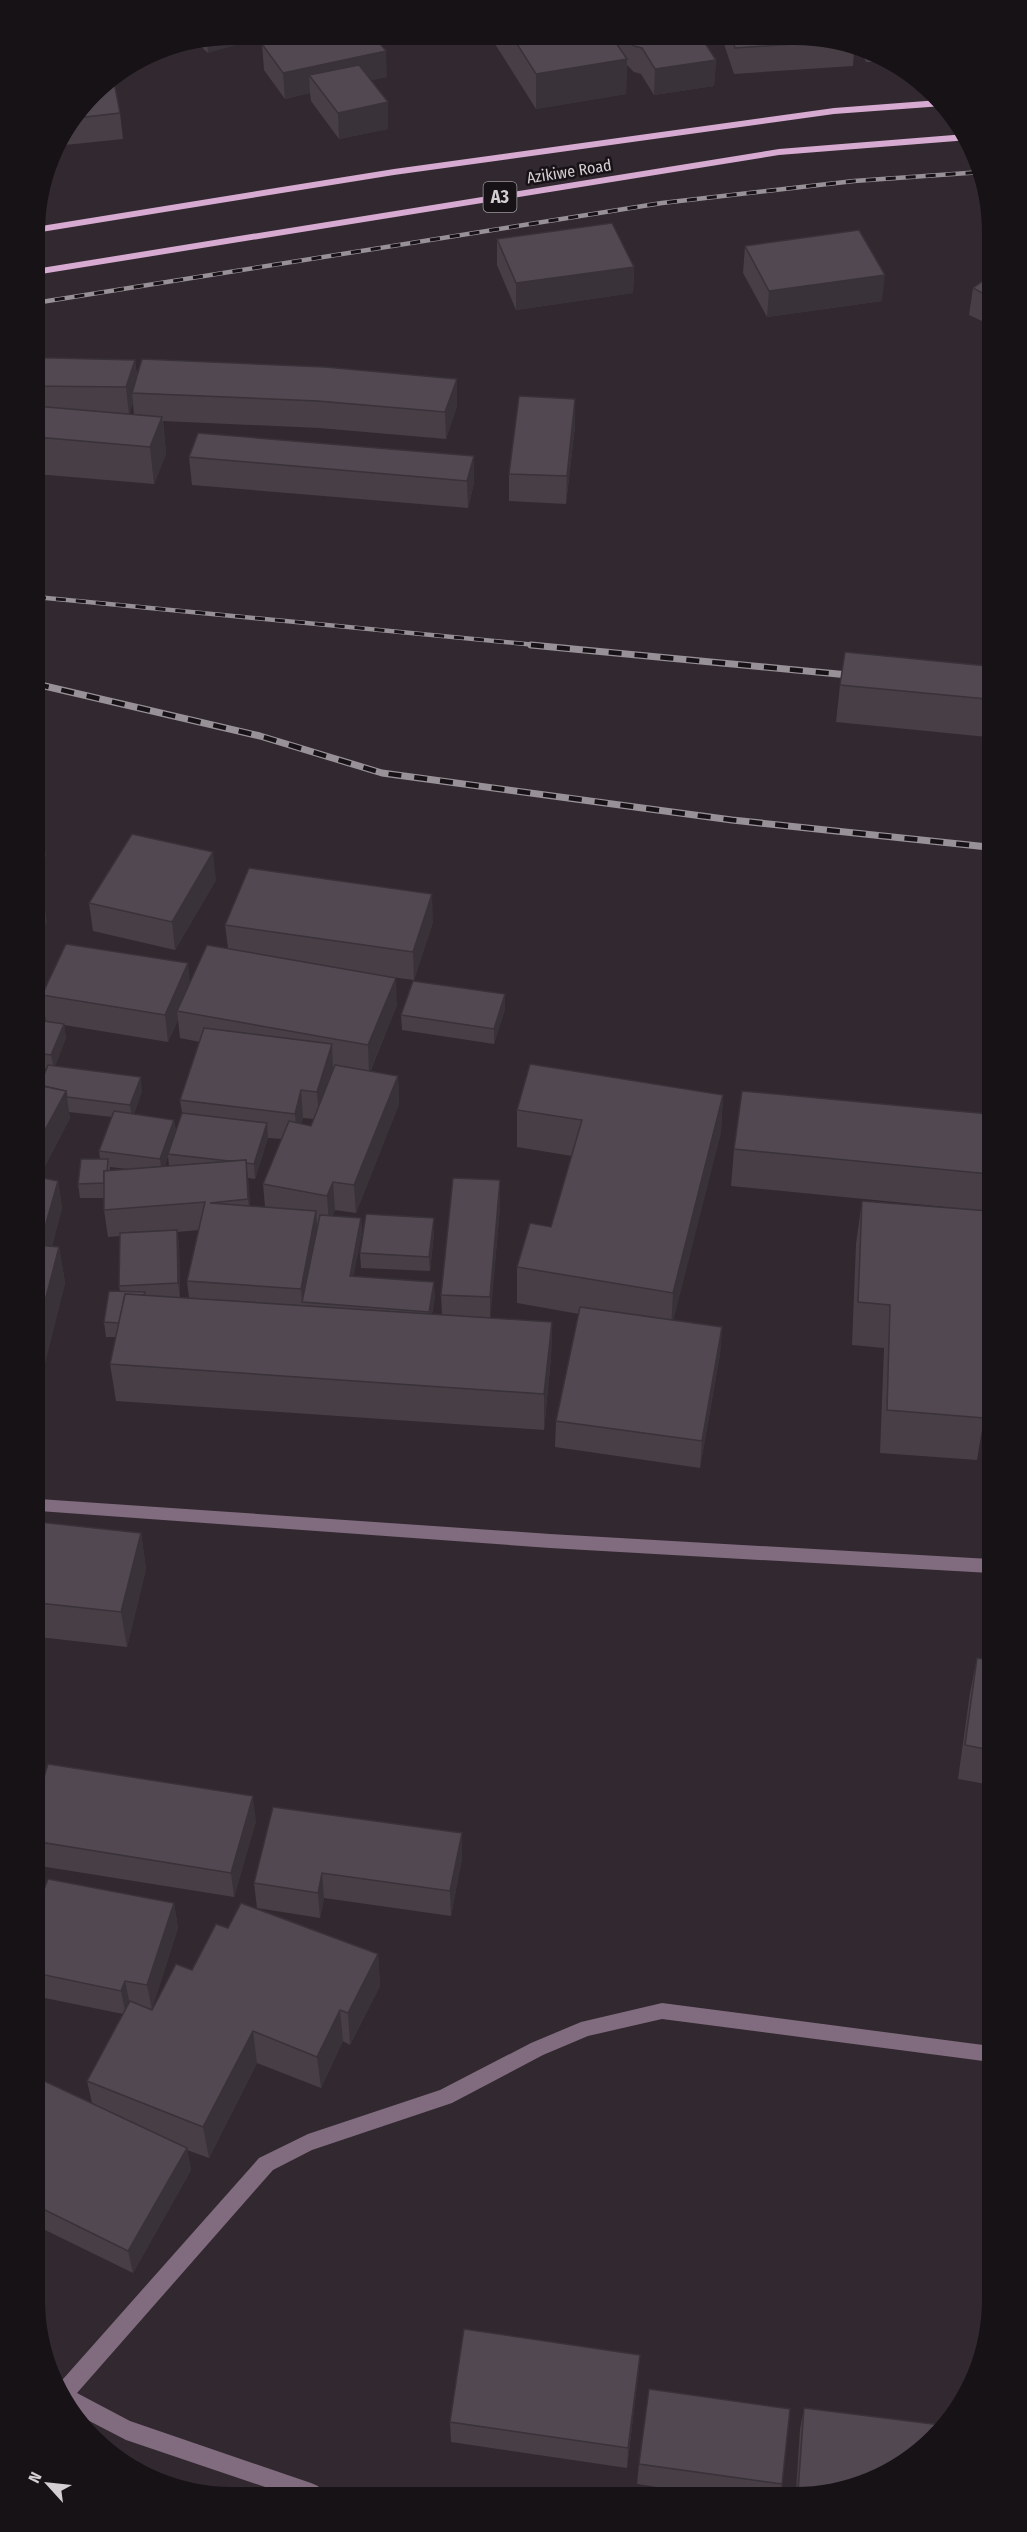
<svg xmlns="http://www.w3.org/2000/svg" width="1027" height="2532" font-family="'Fira Sans Condensed',sans-serif">
<style>
.lines{fill:none;stroke-linecap:round;stroke-linejoin:round}
.minor{fill:#816b7e;fill-rule:evenodd}
.major{fill:#d7aad1;fill-rule:evenodd}
.rail-far1-casing{stroke:#989197;stroke-width:4.5}
.rail-casing{stroke:#989197;stroke-width:7}
.rail-far1{stroke:#171216;stroke-width:3;stroke-dasharray:10;stroke-linecap:butt}
.rail{stroke:#171216;stroke-width:4.5;stroke-dasharray:13;stroke-linecap:butt}
.wall{fill:#473e46;fill-rule:evenodd}
.shaded-wall{fill:#393239}
.building{fill:#524851;stroke:#393239;stroke-width:1.5}
.labels{text-anchor:middle;stroke-width:5;stroke-linejoin:round;paint-order:stroke}
.far-street-label{font-size:16px;fill:#d5cfd4;stroke:#171216}
.shield{fill:#171216;stroke:#9c969b;stroke-width:1.5}
.shield-label{font-size:18px;font-weight:bold;fill:#d5cfd4}
</style>
<rect width="100%" height="100%" fill="#322830"/>
<g class="lines">
<g class="minor">
<polygon points="39,1499 550,1534 990,1559 990,1573 550,1548 39,1511"/>
<polygon points="662,2003 991,2046 991,2062 662,2019 588,2036 543,2055 452,2103 312,2150 273,2170 77,2393 130,2421 311,2483 318,2486 321,2493 283,2493 126,2440 72,2412 61,2399 56,2387 259,2158 308,2134 440,2090 531,2043 581,2022"/>
</g>
<g class="major">
<polygon points="939,100 943,106 834,114 394,175 35,233 35,227 394,169 834,108"/>
<polygon points="966,134 969,140 779,155 35,275 35,269 779,149"/>
</g>
<g class="rail-far1-casing">
<g id="rail-far1">
<polyline points="35,303 662,203 854,181 982,172"/>
<polyline points="36,597 546,646"/>
</g>
</g>
<g class="rail-casing">
<g id="rail">
<polyline points="531,645 859,676"/>
<polyline points="36,684 260,736 382,773 732,820 988,847"/>
</g>
</g>
<use href="#rail-far1" class="rail-far1"/>
<use href="#rail" class="rail"/>
</g>
<g class="wall">
<polygon points="232,34 208,53 196,42"/>
<polygon points="490,36 701,37 716,60 714,86 654,95 641,74 634,72 627,65 626,94 536,109"/>
<polygon points="722,38 833,38 854,49 853,66 734,74"/>
<polygon points="262,44 387,77 371,80 388,129 339,139 311,101 310,93 285,99 264,70"/>
<polygon points="862,53 880,62 866,62"/>
<polygon points="102,84 120,113 123,139 55,146"/>
<polygon points="497,239 634,267 633,293 516,310 497,265"/>
<polygon points="745,246 882,301 767,317 743,273"/>
<polygon points="986,279 986,323 969,315 973,288"/>
<path d="M35,358L135,360L137,375L457,379V406L446,439L319,428L163,421L166,454L154,484L36,474ZM133,403L134,415L129,414Z"/>
<polygon points="575,426 566,504 509,501 509,474"/>
<polygon points="474,456 474,483 468,508 192,485 189,457"/>
<polygon points="987,666 987,737 836,722 840,685"/>
<polygon points="216,880 175,950 93,931 89,903"/>
<path d="M433,922L414,980L391,977L397,1005L370,1072L398,1076L399,1104L356,1213L335,1210L332,1216L361,1218L362,1233L353,1276L435,1297L432,1314L442,1315L441,1295L500,1207L490,1318L552,1322L551,1358L544,1430L116,1401L110,1364L116,1337H106L104,1322L120,1291L119,1286L120,1236L108,1237L104,1210V1198H80L78,1184L100,1159L99,1151L112,1117L69,1112L70,1118L44,1168L38,1167L37,1085H40L47,1069L37,1067V1020L46,1022L42,995L190,982L228,948L225,925ZM178,1020L180,1038L200,1042L180,1100L182,1113L176,1131L174,1120L134,1114L142,1091L55,1066L66,1038L64,1025L168,1042ZM303,1118L314,1119L311,1126L301,1124ZM268,1138L282,1139L263,1184L265,1207L250,1206L248,1178L255,1179ZM168,1156L169,1166H165ZM110,1167L127,1169L110,1170ZM199,1230L187,1281L189,1298L180,1297L179,1244L177,1232Z"/>
<polygon points="505,1009 494,1044 402,1030 401,1015"/>
<polygon points="723,1095 721,1132 673,1320 722,1327 720,1354 700,1468 555,1447 556,1421 579,1314 517,1303 517,1267 551,1227 572,1156 517,1147 517,1110"/>
<polygon points="989,1114 989,1323 985,1323 984,1418 977,1460 880,1453 884,1348 852,1345 856,1244 862,1201 966,1209 731,1186 734,1149"/>
<polygon points="38,1177 58,1181 62,1208 52,1246 59,1247 65,1283 38,1390"/>
<polygon points="434,1218 434,1233 430,1271 361,1268 360,1253"/>
<polygon points="39,1522 141,1533 146,1569 127,1647 39,1637"/>
<polygon points="977,1658 990,1660 991,1785 958,1779 970,1693"/>
<polygon points="40,1790 256,1821 234,1897 40,1866"/>
<polygon points="462,1833 462,1858 451,1916 324,1898 320,1918 257,1908 254,1883"/>
<polygon points="40,1900 174,1903 178,1928 152,2009 147,2008 152,2010 192,1970 228,1928 378,1954 380,1986 350,2045 343,2041 321,2088 257,2063 209,2158 187,2150 191,2170 133,2273 41,2228 40,2079 92,2103 87,2081 123,2014 40,1997"/>
<polygon points="640,2355 638,2376 627,2468 451,2442 450,2422"/>
<polygon points="804,2408 845,2491 796,2491 800,2429"/>
<polygon points="639,2464 782,2484 781,2491 689,2492 637,2484"/>
</g>
<g class="shaded-wall">
<polygon points="232,34 271,35 208,53 207,40"/>
<polygon points="386,51 387,77 321,91 309,75 310,93 285,99 283,73"/>
<polygon points="627,59 626,94 536,109 536,74"/>
<polygon points="716,60 714,86 654,95 655,69"/>
<polygon points="388,102 388,129 339,139 338,113"/>
<polygon points="634,267 633,293 516,310 516,283"/>
<polygon points="885,275 882,301 767,317 769,291"/>
<polygon points="135,360 138,387 132,393 133,403 129,415 126,387"/>
<polygon points="457,379 457,406 446,439 445,412"/>
<polygon points="575,399 575,426 566,504 567,476"/>
<polygon points="162,417 166,454 154,484 150,447"/>
<polygon points="474,456 474,483 468,508 467,481"/>
<polygon points="42,829 46,856 37,878 37,840"/>
<polygon points="213,852 216,880 175,950 172,922"/>
<polygon points="432,894 433,922 414,980 413,952"/>
<polygon points="43,895 47,922 37,947 37,909"/>
<polygon points="188,963 191,991 177,1011 178,1020 168,1042 165,1015"/>
<polygon points="396,978 397,1005 369,1073 368,1045"/>
<polygon points="505,994 505,1009 494,1044 494,1029"/>
<polygon points="64,1024 66,1038 54,1069 51,1055"/>
<polygon points="332,1044 333,1071 319,1119 317,1092"/>
<polygon points="398,1076 399,1104 356,1213 354,1185"/>
<polygon points="141,1077 142,1091 132,1120 130,1105"/>
<polygon points="301,1090 303,1118 297,1141 295,1114"/>
<polygon points="66,1091 70,1118 44,1168 39,1141"/>
<polygon points="723,1095 721,1132 671,1330 673,1293"/>
<polygon points="174,1120 176,1134 168,1154 168,1156 162,1174 160,1159"/>
<polygon points="267,1123 268,1138 255,1179 254,1164"/>
<polygon points="246,1160 249,1187 251,1227 248,1199"/>
<polygon points="500,1180 500,1207 490,1324 490,1297"/>
<polygon points="58,1181 62,1208 46,1268 41,1241"/>
<polygon points="333,1182 335,1210 329,1224 327,1196"/>
<polygon points="316,1211 318,1238 302,1302 301,1289"/>
<polygon points="361,1218 362,1233 351,1290 350,1276"/>
<polygon points="434,1218 434,1233 430,1271 429,1257"/>
<polygon points="177,1230 179,1244 180,1298 178,1283"/>
<polygon points="59,1247 65,1283 38,1390 38,1328"/>
<polygon points="434,1282 435,1297 429,1326 429,1312"/>
<polygon points="552,1322 551,1358 544,1430 544,1394"/>
<polygon points="722,1327 720,1354 700,1468 702,1441"/>
<polygon points="141,1533 146,1569 127,1647 121,1612"/>
<polygon points="253,1796 256,1821 234,1897 231,1873"/>
<polygon points="462,1833 462,1858 451,1916 450,1891"/>
<polygon points="322,1873 324,1898 320,1918 318,1893"/>
<polygon points="174,1903 178,1928 152,2009 147,1985"/>
<polygon points="378,1954 380,1986 350,2045 348,2013"/>
<polygon points="125,1981 130,2005 126,2015 121,1991"/>
<polygon points="340,2010 343,2041 321,2088 317,2057"/>
<polygon points="253,2031 257,2063 209,2158 203,2127"/>
<polygon points="187,2148 191,2170 133,2273 128,2251"/>
<polygon points="640,2355 638,2376 627,2468 628,2448"/>
</g>
<g class="building">
<polygon points="307,35 373,35 386,51 283,73 262,44"/>
<polygon points="512,36 612,37 627,59 536,74"/>
<polygon points="626,37 701,37 716,60 655,69 642,48 634,46"/>
<polygon points="732,38 833,38 839,41 735,48"/>
<polygon points="359,65 388,102 338,113 309,75"/>
<polygon points="113,77 120,113 76,118 102,84"/>
<polygon points="612,223 634,267 516,283 497,239"/>
<polygon points="859,230 885,275 769,291 745,246"/>
<polygon points="986,279 986,295 973,288"/>
<polygon points="35,358 53,358 135,360 126,387 35,386"/>
<polygon points="142,359 325,367 457,379 445,412 318,401 132,393"/>
<polygon points="519,396 575,399 567,476 509,474"/>
<polygon points="35,406 162,417 150,447 36,437"/>
<polygon points="198,433 474,456 467,481 189,457"/>
<polygon points="845,652 987,666 987,699 840,685"/>
<polygon points="37,828 42,829 37,840"/>
<polygon points="132,834 213,852 172,922 89,903"/>
<polygon points="249,868 432,894 413,952 225,925"/>
<polygon points="37,894 43,895 37,909"/>
<polygon points="66,944 188,963 165,1015 42,995"/>
<polygon points="207,945 396,978 368,1045 177,1011"/>
<polygon points="413,981 505,994 494,1029 401,1015"/>
<polygon points="37,1020 64,1024 51,1055 37,1053"/>
<polygon points="204,1028 332,1044 317,1092 301,1090 295,1114 180,1100"/>
<polygon points="530,1064 723,1095 673,1293 517,1267 530,1223 551,1227 582,1120 517,1110"/>
<polygon points="48,1065 141,1077 130,1105 67,1097 66,1091 40,1085"/>
<polygon points="335,1065 398,1076 354,1185 333,1182 327,1196 263,1184 289,1121 311,1126"/>
<polygon points="37,1085 66,1091 39,1141 38,1141"/>
<polygon points="742,1091 989,1114 989,1174 734,1149"/>
<polygon points="114,1111 174,1120 160,1159 99,1151"/>
<polygon points="182,1113 267,1123 254,1164 246,1163 246,1160 229,1161 168,1154"/>
<polygon points="81,1159 108,1159 107,1171 104,1171 104,1183 78,1184"/>
<polygon points="246,1160 248,1199 210,1203 316,1211 301,1289 187,1281 205,1202 104,1210 104,1171"/>
<polygon points="38,1177 58,1181 41,1241 38,1241"/>
<polygon points="453,1178 500,1180 490,1297 441,1295"/>
<polygon points="862,1201 989,1211 989,1280 985,1279 984,1418 887,1410 890,1305 858,1302"/>
<polygon points="366,1214 434,1218 429,1257 360,1253"/>
<polygon points="320,1215 361,1218 350,1276 434,1282 429,1312 302,1302"/>
<polygon points="177,1230 178,1283 119,1286 120,1233"/>
<polygon points="38,1245 59,1247 38,1328"/>
<polygon points="109,1291 145,1292 144,1295 125,1294 119,1323 104,1322"/>
<polygon points="125,1294 552,1322 544,1394 110,1364"/>
<polygon points="580,1307 722,1327 702,1441 556,1421"/>
<polygon points="39,1522 141,1533 121,1612 39,1603"/>
<polygon points="977,1658 990,1660 990,1750 965,1745"/>
<polygon points="48,1764 253,1796 231,1873 40,1842 40,1790"/>
<polygon points="273,1807 462,1833 450,1891 322,1873 318,1893 254,1883"/>
<polygon points="48,1879 174,1903 147,1985 125,1981 121,1991 40,1974 40,1900"/>
<polygon points="241,1903 378,1954 348,2013 340,2010 317,2057 253,2031 203,2127 87,2081 130,2001 152,2010 176,1964 192,1970 216,1924 228,1928"/>
<polygon points="40,2079 187,2148 128,2251 41,2208"/>
<polygon points="464,2329 640,2355 628,2448 450,2422"/>
<polygon points="649,2389 790,2409 782,2484 639,2464"/>
<polygon points="804,2408 941,2425 941,2430 904,2464 845,2491 798,2491"/>
</g>
<g class="labels">
<g class="far-street-label">
<text transform="translate(569 171) rotate(-9)" y="6">Azikiwe Road</text>
</g>
<rect class="shield" x="483.5" y="182" width="33" height="30" rx="4.5"/>
<g class="shield-label">
<text x="500" y="203">A3</text>
</g>
</g>
<path d="M0 0H1027V2532H0ZM232 45H795A187 187 0 0 1 982 232V2300A187 187 0 0 1 795 2487H232A187 187 0 0 1 45 2300V232A187 187 0 0 1 232 45Z" fill="#171216" fill-rule="evenodd"/>
<g transform="translate(48 2484) rotate(297)" stroke="#171216" stroke-width="4.5" paint-order="stroke">
<path d="M0-4.5L10 22L0 15L-10 22Z" fill="#d5cfd4"/>
<text y="-9" font-size="16" font-weight="bold" text-anchor="middle" fill="#d5cfd4">N</text>
</g>
</svg>
